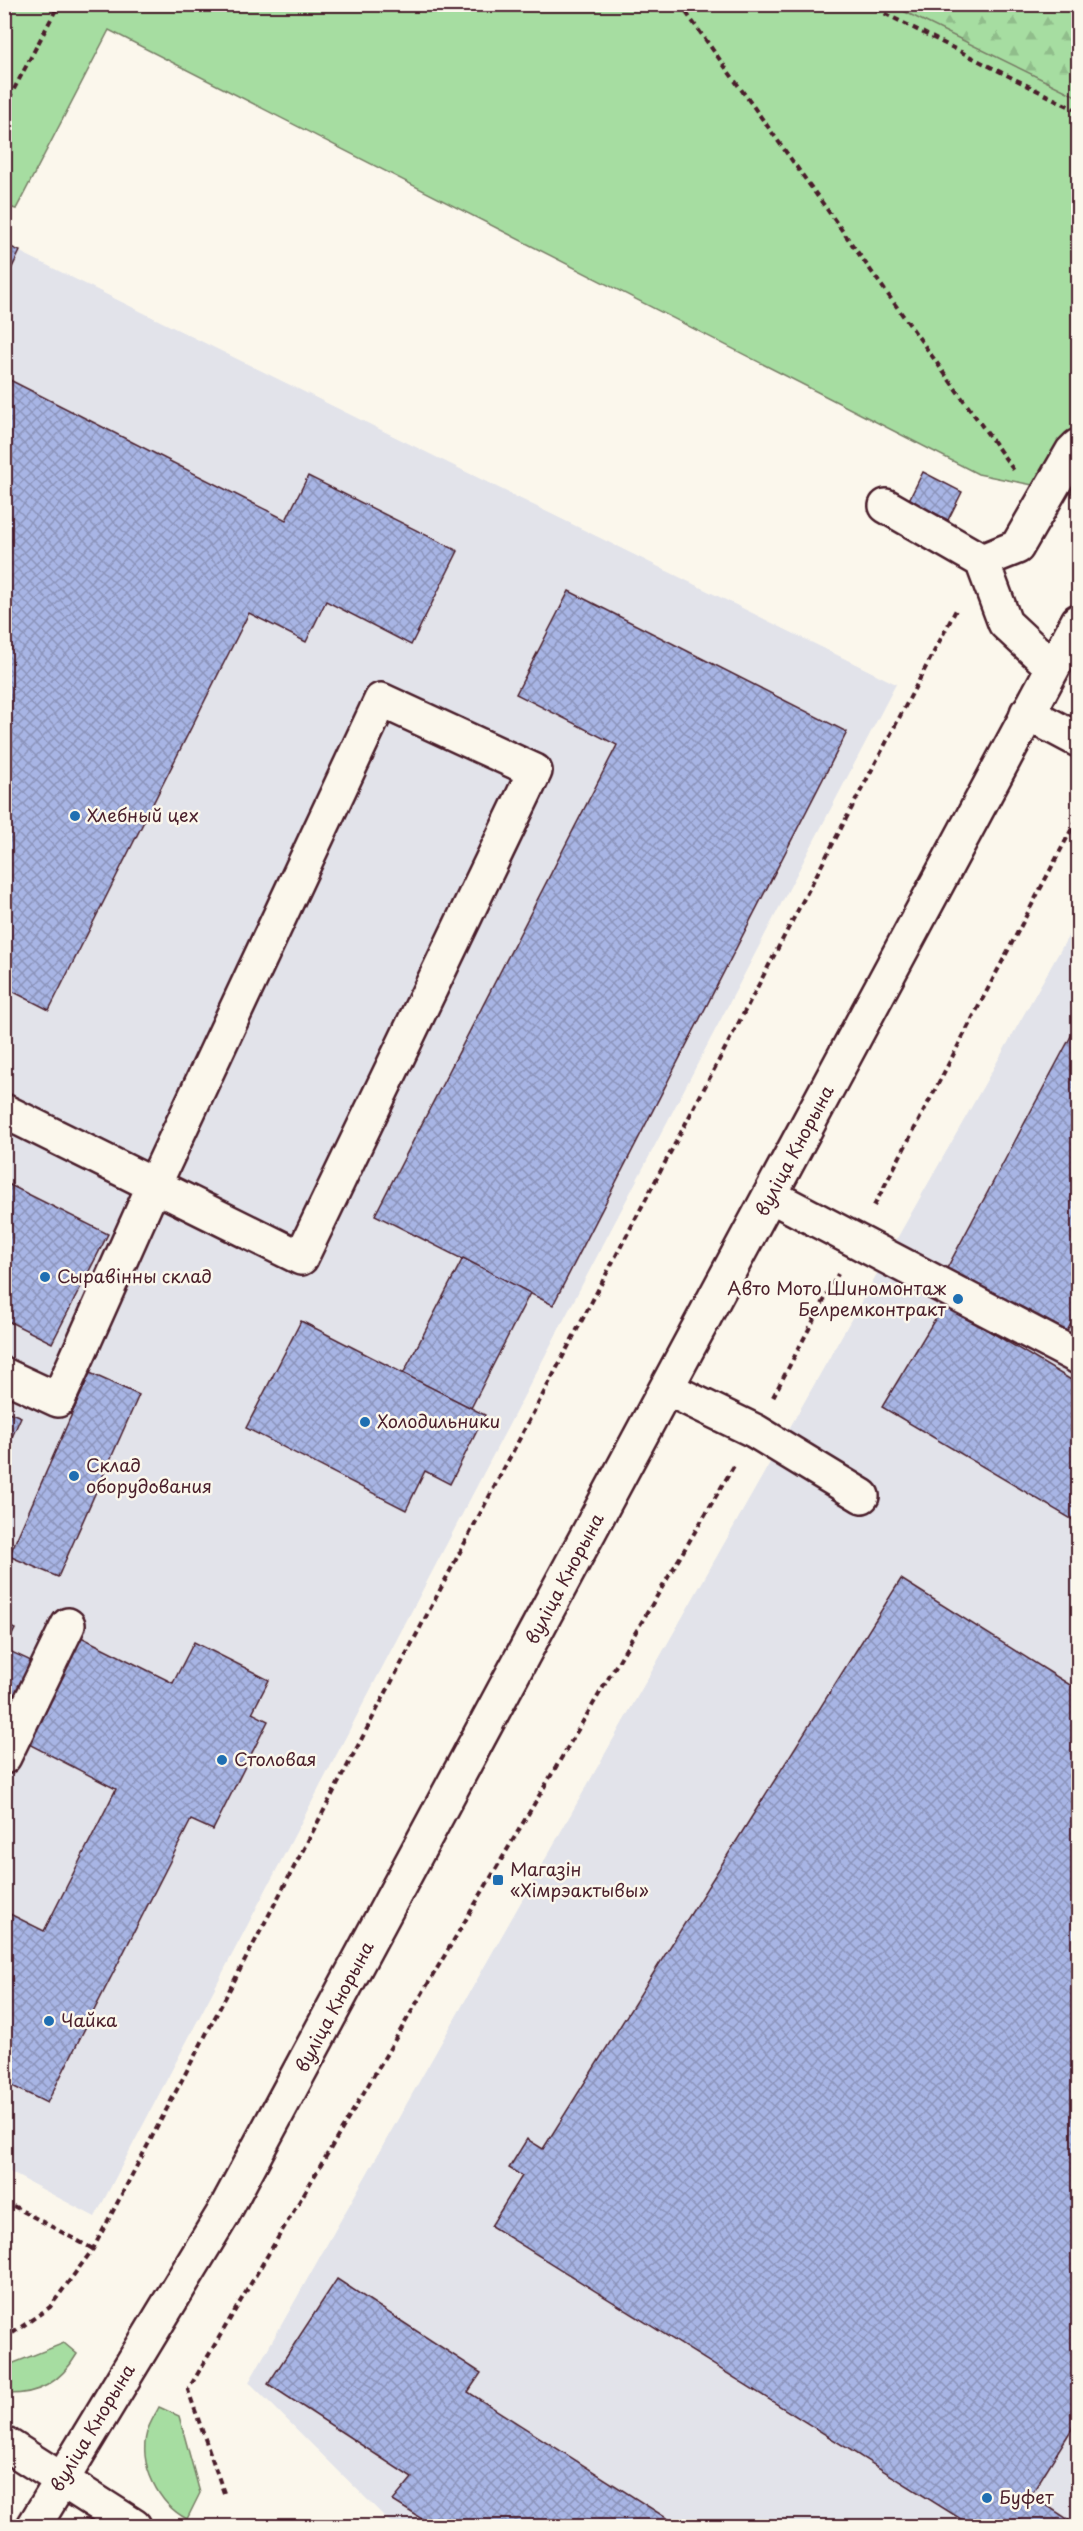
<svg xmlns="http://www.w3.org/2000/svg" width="1083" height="2531" font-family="'Playpen Sans',sans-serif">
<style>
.built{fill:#e2e3ea}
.grass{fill:#a6dda1;stroke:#787e66;stroke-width:1.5}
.forest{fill:url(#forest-firs);stroke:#787e66;stroke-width:1.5}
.building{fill:url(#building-cross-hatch);stroke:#4a1f2b;stroke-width:1.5}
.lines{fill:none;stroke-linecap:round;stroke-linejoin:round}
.minor-casing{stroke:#4a1f2b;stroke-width:38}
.major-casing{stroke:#4a1f2b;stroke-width:38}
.path{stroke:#4a1f2b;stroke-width:4;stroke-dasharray:6 4.5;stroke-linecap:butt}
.minor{stroke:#fbf7ec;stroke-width:33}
.major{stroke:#fbf7ec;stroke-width:33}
.poi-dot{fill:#1f6fb2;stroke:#fbf7ec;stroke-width:2}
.labels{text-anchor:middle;stroke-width:5;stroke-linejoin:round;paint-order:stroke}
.poi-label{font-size:18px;fill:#4a1f2b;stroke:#fbf7ec;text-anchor:start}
.street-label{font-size:18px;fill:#4a1f2b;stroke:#fbf7ec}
</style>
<defs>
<pattern id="forest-firs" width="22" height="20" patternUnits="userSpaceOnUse" patternTransform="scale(1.5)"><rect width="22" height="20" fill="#a6dda1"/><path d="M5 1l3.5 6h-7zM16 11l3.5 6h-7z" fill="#90bd8b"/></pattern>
<pattern id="building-cross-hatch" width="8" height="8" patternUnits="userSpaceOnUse" patternTransform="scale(1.5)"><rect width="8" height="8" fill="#a8b5e5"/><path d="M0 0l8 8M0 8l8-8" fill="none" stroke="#8b93ba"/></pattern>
</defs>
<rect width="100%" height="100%" fill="#fbf7ec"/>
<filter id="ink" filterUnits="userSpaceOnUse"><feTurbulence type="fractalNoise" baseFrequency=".0167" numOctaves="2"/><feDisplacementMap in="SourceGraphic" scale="12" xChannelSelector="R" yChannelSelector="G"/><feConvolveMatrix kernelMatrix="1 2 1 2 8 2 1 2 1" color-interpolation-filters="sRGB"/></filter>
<g filter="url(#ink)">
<g class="built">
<polygon points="4,244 896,684 95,2217 4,2169"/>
<polygon points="1078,919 1078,2526 394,2526 249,2382"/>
</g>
<g class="grass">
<polygon points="4,5 1078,5 1078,494 978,474 109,30 16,209 5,206"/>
<path d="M64,2343L77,2354C60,2383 38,2395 5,2394L6,2366Z"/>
<path d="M159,2407L179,2416L200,2493L187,2519C158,2504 138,2464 147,2432C149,2424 155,2415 159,2407Z"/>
</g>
<polygon class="forest" points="891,5 1078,5 1078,97"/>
<g class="building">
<polygon points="4,244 20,251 4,284"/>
<polygon points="4,377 286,520 308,476 458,551 411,645 326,601 306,642 249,613 49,1010 4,987"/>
<polygon points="923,472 962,492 948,520 909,500"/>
<polygon points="569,591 847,732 553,1305 375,1215 617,745 516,694"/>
<polygon points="1078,1023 1078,1310 1065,1335 945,1272"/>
<polygon points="4,1182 108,1234 52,1343 4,1319"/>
<polygon points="463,1258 530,1293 471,1408 403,1374"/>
<polygon points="944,1304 1078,1384 1078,1523 882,1407"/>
<polygon points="301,1321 485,1415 450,1484 425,1471 406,1510 246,1428"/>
<polygon points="90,1373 139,1395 58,1577 9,1556"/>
<polygon points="4,1410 21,1417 4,1455"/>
<polygon points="901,1579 1078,1690 1078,2419 1031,2495 1078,2526 1030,2526 1019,2520 1015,2526 972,2526 491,2226 522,2176 509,2168 527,2139 543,2149"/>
<polygon points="4,1624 15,1629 5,1649 42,1666 4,1736"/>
<polygon points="71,1632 173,1683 194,1642 269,1680 252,1713 268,1721 213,1830 191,1820 47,2103 4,2082 4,1911 44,1931 116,1789 17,1738"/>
<polygon points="337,2279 481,2373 468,2392 679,2526 433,2526 393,2501 412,2478 268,2384"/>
</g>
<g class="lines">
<g class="minor-casing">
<g id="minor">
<polyline points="886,506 982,561 1005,623 1052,667"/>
<polyline points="982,561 1017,547 1072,452 1078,446"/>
<polyline points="1027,713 1078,740"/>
<polyline points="4,1111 301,1258 535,771 381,700 154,1185 58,1400 4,1375"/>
<polyline points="771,1196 1078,1357"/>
<polyline points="668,1389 755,1431 862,1496"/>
<polyline points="4,1757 68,1625"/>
<polyline points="4,2443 134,2526"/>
</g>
</g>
<g class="major-casing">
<polyline id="major" points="34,2526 223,2214 1078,621"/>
</g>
<g class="path">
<polyline points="680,4 1015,472"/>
<polyline points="866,4 1078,111"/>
<polyline points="4,108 59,4"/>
<polyline points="874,1206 1078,817"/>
<polyline points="773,1397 838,1274"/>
<polyline points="4,2201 93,2249"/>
<polyline points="4,2339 50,2307 93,2249 957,608"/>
<polyline points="224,2493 188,2390 735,1464"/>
</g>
<use href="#minor" class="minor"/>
<use href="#major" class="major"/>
</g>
</g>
<g class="poi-dot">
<circle cx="75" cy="816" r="6"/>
<circle cx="45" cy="1277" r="6"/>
<circle cx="958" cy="1299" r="6"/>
<circle cx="365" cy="1422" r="6"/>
<circle cx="74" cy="1476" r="6"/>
<circle cx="222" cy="1760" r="6"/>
<rect x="492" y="1874" width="12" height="12" rx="3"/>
<circle cx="49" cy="2021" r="6"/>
<circle cx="987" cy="2498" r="6"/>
</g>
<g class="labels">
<g class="poi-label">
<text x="87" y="822">Хлебный цех</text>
<text x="57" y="1283">Сыравінны склад</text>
<text x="946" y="1295" text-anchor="end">Авто Мото Шиномонтаж<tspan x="946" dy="21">Белремконтракт</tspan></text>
<text x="377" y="1428">Холодильники</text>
<text x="86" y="1472">Склад<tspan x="86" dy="21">оборудования</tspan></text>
<text x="234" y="1766">Столовая</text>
<text x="510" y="1876">Магазін<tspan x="510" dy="21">«Хімрэактывы»</tspan></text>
<text x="61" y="2027">Чайка</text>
<text x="999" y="2504">Буфет</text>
</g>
<g class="street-label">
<text transform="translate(795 1151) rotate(-62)" y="6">вуліца Кнорына</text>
<text transform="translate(565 1579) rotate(-62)" y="6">вуліца Кнорына</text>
<text transform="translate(335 2007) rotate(-62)" y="6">вуліца Кнорына</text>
<text transform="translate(93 2428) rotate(-59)" y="6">вуліца Кнорына</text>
</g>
</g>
<rect width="1083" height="2531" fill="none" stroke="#fbf7ec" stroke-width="24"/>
<rect x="12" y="12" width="1059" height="2507" fill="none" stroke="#4a1f2b" stroke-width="2" filter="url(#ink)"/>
</svg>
